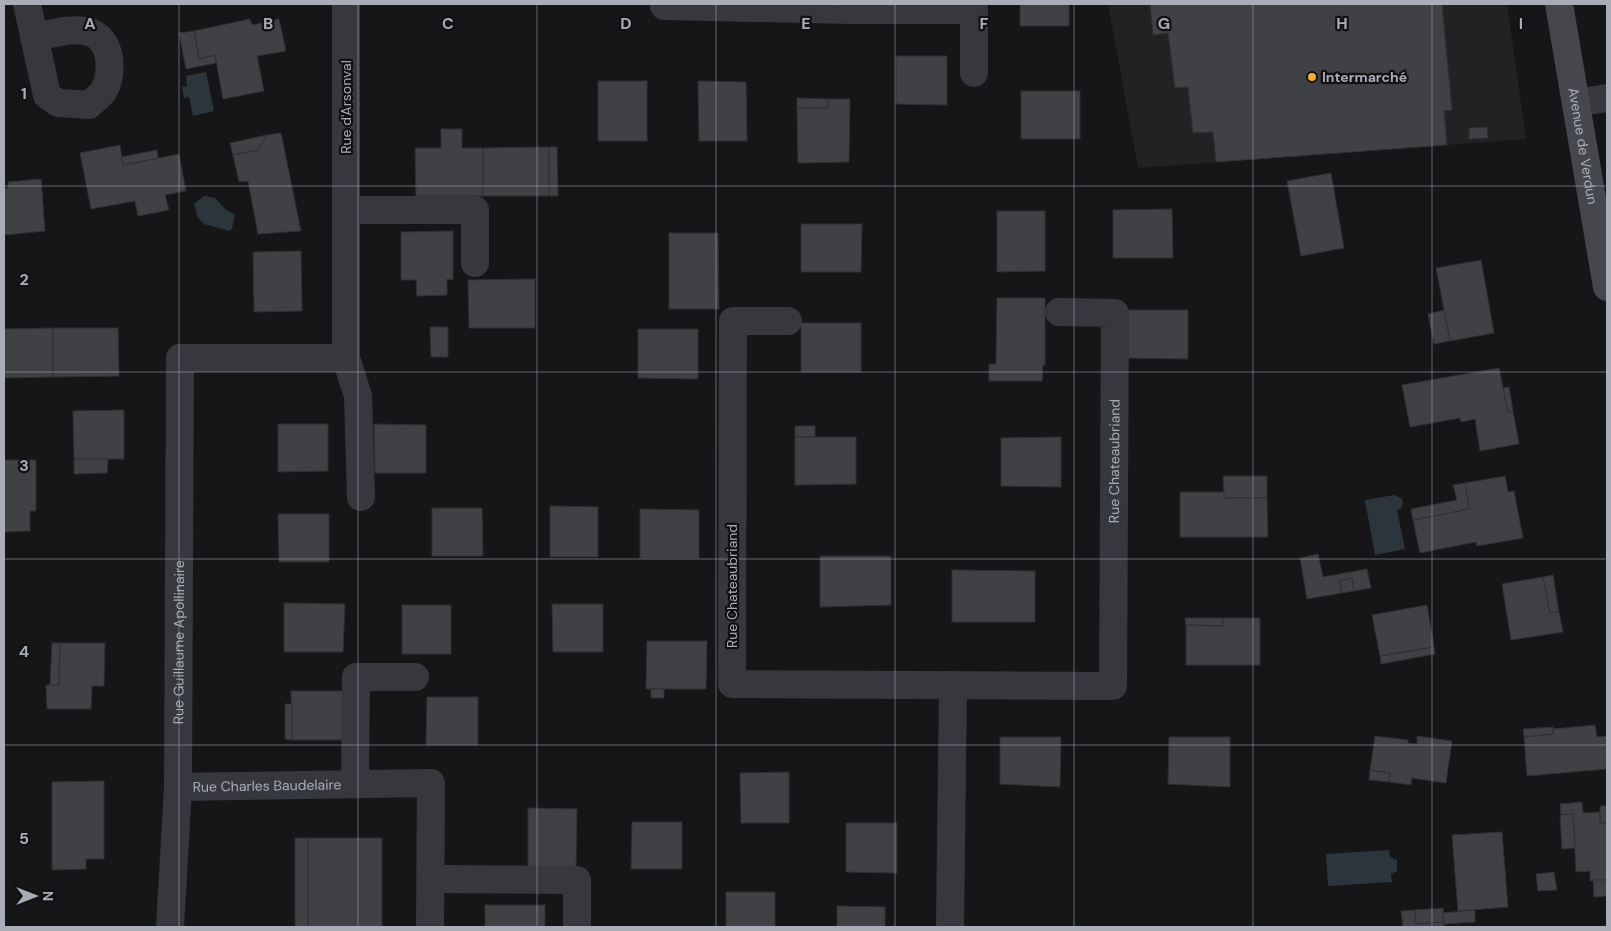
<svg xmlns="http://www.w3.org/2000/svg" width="1611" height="931" font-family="'DM Sans',sans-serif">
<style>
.built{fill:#222225}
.water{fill:#2c353c}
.building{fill:#404145;stroke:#303034}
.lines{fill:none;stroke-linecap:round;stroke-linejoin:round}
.minor{stroke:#37383d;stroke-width:28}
.secondary{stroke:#45474d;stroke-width:28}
.grid{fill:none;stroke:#a8adb8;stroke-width:1;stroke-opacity:0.55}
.poi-dot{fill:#f2b134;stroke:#111113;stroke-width:2}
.labels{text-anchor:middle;stroke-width:4.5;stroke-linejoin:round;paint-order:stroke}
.poi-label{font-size:14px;font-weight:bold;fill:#a8adb8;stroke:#111113;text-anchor:start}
.street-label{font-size:14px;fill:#a8adb8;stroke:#111113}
.grid-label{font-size:16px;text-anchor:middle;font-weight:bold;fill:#a8adb8;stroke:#111113;stroke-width:4.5;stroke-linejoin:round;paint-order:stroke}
</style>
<rect width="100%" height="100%" fill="#161618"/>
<polygon class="built" points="1108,4 1507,4 1526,139 1138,168"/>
<g class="water">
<polygon points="206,72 214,111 193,116 189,97 184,98 182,87 187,86 186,76"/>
<polygon points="204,196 215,198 225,209 235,215 232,228 229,231 204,224 198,218 194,204"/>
<polygon points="1394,495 1401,498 1403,502 1401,509 1397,510 1405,549 1375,555 1365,500"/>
<polygon points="1389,850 1390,857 1397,860 1397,871 1391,874 1392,882 1328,886 1326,854"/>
</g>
<g class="building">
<rect x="1020" y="4" width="49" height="22"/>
<polygon points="1150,4 1442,4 1452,110 1444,111 1447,145 1216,162 1213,132 1193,133 1188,87 1175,88 1168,33 1153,35"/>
<polygon points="250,19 252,25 279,19 286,51 257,56 264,91 223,99 215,55 199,59 194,31"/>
<polygon points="194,31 199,59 215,55 216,63 186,69 179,33"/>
<polygon points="896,56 947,56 947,105 896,104"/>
<rect x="598" y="81" width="49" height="60"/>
<polygon points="698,81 746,82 747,141 699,141"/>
<rect x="1021" y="91" width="59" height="48"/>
<polygon points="797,98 828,99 828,108 797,108"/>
<polygon points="828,99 850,99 849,162 798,163 797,108 828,108"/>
<polygon points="1487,127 1488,138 1469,139 1469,128"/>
<polygon points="441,129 462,129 462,148 483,148 483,196 416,196 415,148 441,148"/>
<polygon points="281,133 301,231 258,234 248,181 239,182 233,155 258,150 267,135"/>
<polygon points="267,135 258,150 233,155 230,143"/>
<polygon points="120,145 123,165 179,154 186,191 165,195 169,210 138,216 135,201 91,209 80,153"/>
<polygon points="549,147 557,147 558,196 549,196"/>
<polygon points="549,147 549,196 483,196 483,148"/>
<polygon points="157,150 158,158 123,165 121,157"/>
<polygon points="1331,173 1344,248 1301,256 1287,181"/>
<polygon points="41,179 45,231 4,235 4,188 8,188 8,182"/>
<polygon points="1172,209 1173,258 1113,258 1113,210"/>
<polygon points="997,211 1045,211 1045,271 997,272"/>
<polygon points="801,224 862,224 861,272 801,272"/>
<polygon points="453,231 453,280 447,279 447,295 417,296 416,280 401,280 401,232"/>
<polygon points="669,233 718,233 719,309 669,309"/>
<polygon points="301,251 302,311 254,312 253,252"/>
<polygon points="1481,260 1494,333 1450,341 1436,268"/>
<polygon points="535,279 535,328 469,328 468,280"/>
<polygon points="997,298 1045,298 1045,365 1043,365 1042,381 989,381 989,364 996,364"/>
<polygon points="1128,310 1188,310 1188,359 1128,358"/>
<polygon points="1444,310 1450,341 1434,344 1428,314"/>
<rect x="801" y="323" width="60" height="49"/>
<polygon points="430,327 448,327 448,357 431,357"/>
<polygon points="53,328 53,377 4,378 4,329"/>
<polygon points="53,328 118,328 119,376 53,377"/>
<polygon points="638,329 698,329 698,379 638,378"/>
<polygon points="1499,368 1508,412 1513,411 1519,444 1480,451 1475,419 1461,422 1460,418 1410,427 1402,385"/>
<polygon points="1509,387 1513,411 1508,412 1503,388"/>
<polygon points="124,410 124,459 74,459 73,411"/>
<polygon points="278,424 328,424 328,471 278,472"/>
<polygon points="374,424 426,425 426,473 375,473"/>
<rect x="795" y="426" width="20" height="11"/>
<polygon points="795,437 856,437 856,484 795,485"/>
<polygon points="1061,437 1061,487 1001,486 1001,438"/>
<polygon points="74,459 108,459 107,473 74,474"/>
<polygon points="4,460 36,460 36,511 30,511 30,531 4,532"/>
<polygon points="1223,476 1267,476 1267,498 1224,498"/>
<polygon points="1505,476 1508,492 1514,491 1523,538 1477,546 1476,542 1420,553 1413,520 1469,509 1465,483"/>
<polygon points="1465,483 1469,509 1413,520 1411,509 1457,500 1453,485"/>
<polygon points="1180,492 1224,492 1224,498 1267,498 1268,537 1180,537"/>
<polygon points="550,506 598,507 598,557 550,557"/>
<polygon points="432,508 482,508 483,556 432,556"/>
<polygon points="640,509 699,510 699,558 640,558"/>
<polygon points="278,514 329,514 329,562 279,562"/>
<polygon points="1318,554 1323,577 1367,569 1371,588 1354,591 1352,578 1339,581 1342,593 1307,599 1300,558"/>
<polygon points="820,556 891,556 891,605 820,607"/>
<polygon points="952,570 1035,571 1035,622 952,622"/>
<polygon points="1553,575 1559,612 1550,613 1543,577"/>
<polygon points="1543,577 1550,613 1559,612 1563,632 1511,640 1502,584"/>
<polygon points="1352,578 1354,591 1342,593 1339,581"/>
<polygon points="284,603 345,604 343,652 284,652"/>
<polygon points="552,604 603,604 603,652 553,652"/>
<rect x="402" y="605" width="49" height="49"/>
<polygon points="1427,605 1434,647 1380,656 1372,615"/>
<polygon points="1185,618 1223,618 1223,626 1186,625"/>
<polygon points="1223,618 1260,618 1260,665 1186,665 1186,625 1223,626"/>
<polygon points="647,641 707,641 706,689 646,689"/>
<polygon points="52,643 60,643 59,685 50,685"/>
<polygon points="60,643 105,643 104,686 92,686 91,709 47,709 46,685 59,685"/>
<polygon points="1434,647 1435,654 1381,664 1380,656"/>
<rect x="651" y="689" width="13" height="9"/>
<polygon points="291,691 343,691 343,740 292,740"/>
<polygon points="427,697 478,697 478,745 426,745"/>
<polygon points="285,704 292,704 292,740 285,739"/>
<polygon points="1595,725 1597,737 1607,736 1607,769 1527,776 1524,737 1553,734 1553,729"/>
<polygon points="1553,727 1553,734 1524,737 1523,729"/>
<polygon points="1375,736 1408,740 1408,743 1417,744 1417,736 1452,741 1446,783 1412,778 1411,785 1389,782 1390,773 1370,770"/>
<polygon points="1000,737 1061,737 1060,787 1000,784"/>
<polygon points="1169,737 1230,737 1230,787 1168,784"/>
<polygon points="1370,770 1390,773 1389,782 1369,780"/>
<polygon points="789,772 789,823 741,823 740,773"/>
<polygon points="104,781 104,859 86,859 86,869 52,870 52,782"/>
<polygon points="1582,802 1583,813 1600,812 1600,823 1607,823 1607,880 1590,881 1590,871 1576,872 1573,814 1561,815 1560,804"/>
<rect x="1600" y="806" width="7" height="17"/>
<polygon points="528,808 577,809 576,869 528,868"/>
<polygon points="1573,814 1575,848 1562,849 1560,815"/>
<polygon points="632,822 682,822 682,869 631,869"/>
<polygon points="846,823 897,823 897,873 846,872"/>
<polygon points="1502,832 1508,907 1458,911 1452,835"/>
<rect x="295" y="838" width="13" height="89"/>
<rect x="308" y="838" width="74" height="89"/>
<polygon points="1554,872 1557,890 1538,891 1536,874"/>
<polygon points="1593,880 1607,880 1607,896 1594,897"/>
<rect x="726" y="892" width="49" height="35"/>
<rect x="485" y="905" width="60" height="22"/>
<polygon points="837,906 885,907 885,927 837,927"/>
<polygon points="1443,908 1444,922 1416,924 1415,910"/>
<polygon points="1415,910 1416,924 1444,922 1444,927 1403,927 1401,911"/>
<polygon points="1475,910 1475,922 1444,924 1443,913"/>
</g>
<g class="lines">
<g class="minor">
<path d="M27,4L47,95L58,103L89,105C93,101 99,97 103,92C113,75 113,42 92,33C74,26 51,34 34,38"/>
<polyline points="664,6 852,10 852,4"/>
<polyline points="852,10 974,10 974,73"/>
<polyline points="1576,103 1607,98"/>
<polyline points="346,210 475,210 475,263"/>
<path id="s1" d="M788,321H733L732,684L1113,686L1115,313L1059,312"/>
<polyline points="346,358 358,396 361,497"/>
<polyline points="355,784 356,677 415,677"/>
<path id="s2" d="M178,787L431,783L430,927"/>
<polyline points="431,879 577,880 577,927"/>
<path id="s3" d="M170,927L178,787L180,358H346V4"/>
<polyline points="950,927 953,685"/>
</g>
<path class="secondary" id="s4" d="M1559,4L1607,287"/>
</g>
<path class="grid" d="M179,4V927M358,4V927M537,4V927M716,4V927M895,4V927M1074,4V927M1253,4V927M1432,4V927M4,186H1607M4,372H1607M4,559H1607M4,745H1607"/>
<circle class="poi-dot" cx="1312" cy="77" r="5"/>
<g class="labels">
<g class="poi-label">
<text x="1322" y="82">Intermarché</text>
</g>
<g class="street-label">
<text transform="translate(346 107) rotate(-90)" y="5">Rue d'Arsonval</text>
<text dy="5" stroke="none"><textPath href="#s4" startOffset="144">Avenue de Verdun</textPath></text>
<text dy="5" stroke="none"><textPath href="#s1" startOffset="1024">Rue Chateaubriand</textPath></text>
<text transform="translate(732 586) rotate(-90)" y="5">Rue Chateaubriand</text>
<text dy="5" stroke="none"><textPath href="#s3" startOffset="285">Rue Guillaume Apollinaire</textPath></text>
<text dy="5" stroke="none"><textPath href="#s2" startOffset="89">Rue Charles Baudelaire</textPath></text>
</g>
</g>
<g class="grid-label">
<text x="90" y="29">A</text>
<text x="268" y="29">B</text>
<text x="448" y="29">C</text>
<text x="626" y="29">D</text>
<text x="806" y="29">E</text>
<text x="984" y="29">F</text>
<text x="1164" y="29">G</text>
<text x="1342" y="29">H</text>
<text x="1521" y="29">I</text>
<text x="24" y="99">1</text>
<text x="24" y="285">2</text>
<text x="24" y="471">3</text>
<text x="24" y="657">4</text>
<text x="24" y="844">5</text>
</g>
<rect width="1611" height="931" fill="none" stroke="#a8adb8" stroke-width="10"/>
<g transform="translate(35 896) rotate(90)" stroke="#111113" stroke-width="4" paint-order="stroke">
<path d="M0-4L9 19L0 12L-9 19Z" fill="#a8adb8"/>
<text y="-8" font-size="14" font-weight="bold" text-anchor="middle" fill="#a8adb8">N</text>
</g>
</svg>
